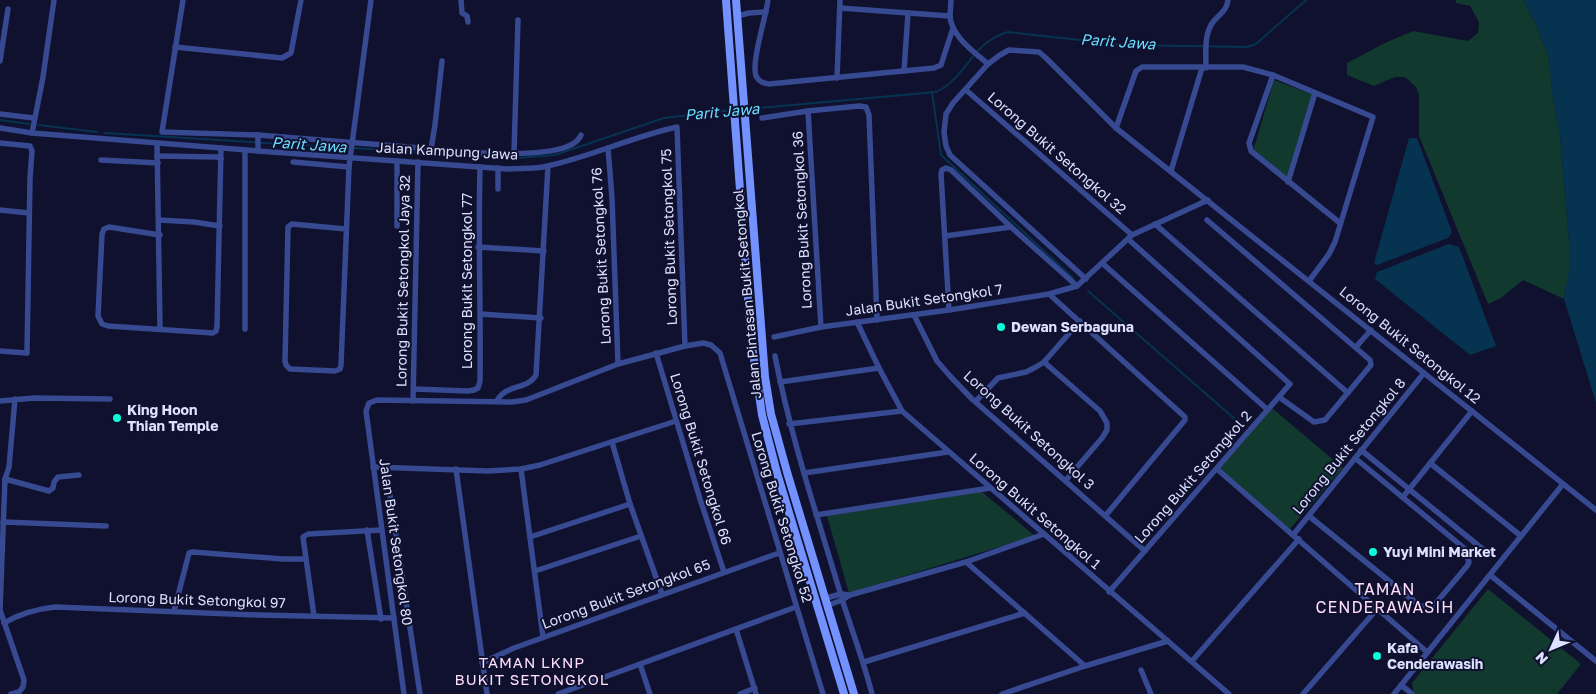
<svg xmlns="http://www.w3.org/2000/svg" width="1596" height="694" font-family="'Golos Text',sans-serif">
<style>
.green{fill:#11392e}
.water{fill:#063350}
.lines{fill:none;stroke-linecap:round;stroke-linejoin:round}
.stream{stroke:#063350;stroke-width:2}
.street{stroke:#364991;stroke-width:5.5}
.secondary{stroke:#7391ff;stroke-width:8}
.poi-dot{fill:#08ffdc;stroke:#0f112e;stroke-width:2}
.labels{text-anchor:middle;stroke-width:4;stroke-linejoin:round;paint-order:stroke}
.street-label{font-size:14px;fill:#dce1ff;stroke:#0f112e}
.poi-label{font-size:14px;font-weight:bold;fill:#dce1ff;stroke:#0f112e;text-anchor:start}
.water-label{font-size:15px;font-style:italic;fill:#6adeff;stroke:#0f112e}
.neighbourhood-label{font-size:15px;letter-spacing:1px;fill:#ffdefb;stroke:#0f112e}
.quarter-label{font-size:16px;letter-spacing:1px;fill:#ffdefb;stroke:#0f112e}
</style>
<rect width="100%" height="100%" fill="#0f112e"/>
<g class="green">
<polygon points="1456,0 1523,0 1537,26 1549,59 1552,91 1560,137 1569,240 1569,272 1564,299 1523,280 1501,298 1488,304 1419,136 1419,96 1416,87 1405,77 1395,77 1374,86 1347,75 1347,63 1387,42 1413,31 1468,41 1478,33 1479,22 1470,6 1456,3"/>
<polygon points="1274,80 1314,95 1287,180 1253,151"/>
<polygon points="1272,408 1343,468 1289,530 1219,469"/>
<polygon points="981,491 1035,536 849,593 827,516"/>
<polygon points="1488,589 1581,664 1557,694 1414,694 1412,683"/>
</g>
<g class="water">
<polygon points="1523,0 1596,0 1596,403 1564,299 1569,272 1569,240 1560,137 1552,91 1549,59 1537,26"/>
<polygon points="1409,138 1417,138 1452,232 1448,238 1377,265 1374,263"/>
<polygon points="1449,244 1459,247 1496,346 1470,355 1375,279 1377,272"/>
</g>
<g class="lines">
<g class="stream">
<polyline points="932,92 941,155 1073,278"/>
<path d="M747,109L936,92C967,78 971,42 1008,32L1125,45L1247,47L1256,44L1306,0"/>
<polyline points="0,120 29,124"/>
<polyline points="39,125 97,132"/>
<polyline points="105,133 349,148"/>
<polyline points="354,148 516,158 555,155 664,118 732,110"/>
<polyline points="1088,291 1244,427"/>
</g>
<g class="street">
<path d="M183,0L162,132L258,135L496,154C515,153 573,156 581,135"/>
<polyline points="461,0 462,13 467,16 468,22"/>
<path d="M768,0C766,17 751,62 756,76C759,82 763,83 769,84L934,68L941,65L953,28"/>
<path d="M951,0C951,5 950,11 950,16C951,36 974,52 988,64"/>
<polyline points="840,8 950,16"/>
<polyline points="737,16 749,13 766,12"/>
<polyline points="175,47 282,58 291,53 301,0"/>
<polyline points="0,61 8,9"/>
<path d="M1206,68C1206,56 1204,37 1211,25C1216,16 1227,12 1228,0"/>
<polyline points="904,71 908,13"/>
<polyline points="1273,75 1249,143 1251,151 1340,223"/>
<polyline points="837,78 840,0"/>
<polyline points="966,90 1132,235"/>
<polyline points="808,111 821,327"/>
<polyline points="0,114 34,118"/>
<polyline points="762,118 808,111 859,106 866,107 869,115 877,320"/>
<path d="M0,128L32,133L258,151L507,169C519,168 531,169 543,167C588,158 631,137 677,127L685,346"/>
<polyline points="1116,128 1136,71 1142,67 1243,67 1273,75 1373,117 1335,242 1329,254 1309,281"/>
<polyline points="32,133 43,77 54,0"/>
<polyline points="0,143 30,146 32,151 30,178 27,353 0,351"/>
<polyline points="157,143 160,328"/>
<polyline points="608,148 612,198 618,364"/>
<polyline points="431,149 435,125 442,61"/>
<polyline points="258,151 258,135"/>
<polyline points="514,153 518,20"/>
<polyline points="157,156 217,157 221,159"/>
<polyline points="101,160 158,163"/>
<polyline points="397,161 397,226"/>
<polyline points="293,162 349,167"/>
<polyline points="1171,171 1202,68"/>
<polyline points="1288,182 1315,93"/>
<polyline points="498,189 498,168"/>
<polyline points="0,210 29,213"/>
<polyline points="159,220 194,222 220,226"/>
<polyline points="1207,220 1370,360 1371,365 1325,420 1314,422 1279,397"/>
<polyline points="1155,224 1348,393"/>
<polyline points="346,229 292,224 288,227 285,361 286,365 290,369 335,371 340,369 341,365 349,167 371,0"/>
<polyline points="160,235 109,227 104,229 102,234 98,316 102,324 108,326 213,333 216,331 217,327 221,148"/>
<polyline points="945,236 1011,227"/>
<polyline points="478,247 544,251"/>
<polyline points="1102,263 1268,410"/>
<polyline points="1086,279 950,155 946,146 944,132 946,114 953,103 988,64 1000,55 1009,50 1039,52 1046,58 1116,128 1596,510"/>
<polyline points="1049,294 1185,417 1185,420 1106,515"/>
<polyline points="949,310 941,174 942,170 946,168 951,170 1011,227 1077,286"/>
<polyline points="481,314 541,318"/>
<polyline points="914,315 937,361 950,376 972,399 1145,551"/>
<polyline points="857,322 879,368 902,411 1229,694"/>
<polyline points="245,329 245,150"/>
<polyline points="774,337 821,327 949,310 1049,294 1077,286 1132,235 1208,200"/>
<polyline points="1356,347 1371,330"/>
<polyline points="656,353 700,499 724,572"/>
<path d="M775,356C791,439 818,518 842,599C852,631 864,662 872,694"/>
<polyline points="1044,362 1100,411 1107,423 1107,430 1102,438 1066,480"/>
<polyline points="780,382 879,368"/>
<path d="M414,389L468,391L474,390L478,388L480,381C481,310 478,239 480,167"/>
<polyline points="0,401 34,398 110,399"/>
<polyline points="413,401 418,162"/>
<path d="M497,401C505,384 528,390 536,375L548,166"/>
<polyline points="976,401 998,378 1026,372 1036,367 1044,362 1080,321"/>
<polyline points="789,424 902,411"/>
<polyline points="612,442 630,504 662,594"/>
<polyline points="1361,450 1485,551"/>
<polyline points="1430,463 1521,536"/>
<polyline points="373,467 488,471 521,469 540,465 676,421"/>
<polyline points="386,468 420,694"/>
<polyline points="456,469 487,694"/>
<polyline points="521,469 543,637"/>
<polyline points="1217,469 1427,652"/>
<polyline points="804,473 948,452"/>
<polyline points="5,479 49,491 53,488 54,482 58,477 79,475"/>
<polyline points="1403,497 1472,411"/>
<polyline points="816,515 990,488"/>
<polyline points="1309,516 1420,606 1432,606 1436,603 1467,566 1469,562 1464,548 1355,458"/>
<polyline points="3,522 106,526"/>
<polyline points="367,530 381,619"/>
<polyline points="1293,535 1424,373"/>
<polyline points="530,537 630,504"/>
<polyline points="966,562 1085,666"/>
<polyline points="535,571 641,536"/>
<polyline points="1490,575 1596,661"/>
<polyline points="1109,592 1290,384 1128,239"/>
<polyline points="850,595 966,562 1044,534"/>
<polyline points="826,598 841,594 850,595 842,600 829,605"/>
<polyline points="174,611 189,553 193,552 283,559 306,559"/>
<polyline points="314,616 303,537 308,534 382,530"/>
<path d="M4,623C21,613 36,609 55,607L259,615L394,618"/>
<polyline points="736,629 756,694"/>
<polyline points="1192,661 1299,539"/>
<polyline points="864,662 1025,613"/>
<polyline points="482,663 514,648 779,553"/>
<polyline points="640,664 650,694"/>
<polyline points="1141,670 1151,694"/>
<polyline points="1401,685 1412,694"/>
<polyline points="11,694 19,692 23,687 24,680 0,610 5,479 9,467 15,399"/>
<polyline points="404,694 366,411 369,403 377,400 512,402 526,400 618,364 685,346 703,343 711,345 720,353 823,694"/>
<polyline points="558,694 796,607"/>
<polyline points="740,694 755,688"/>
<polyline points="1002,694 1085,666 1168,641"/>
<polyline points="1303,694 1377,609"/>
<polyline points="1394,694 1563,484"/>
</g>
<g class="secondary">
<polyline points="726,0 751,339 762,415 777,473 844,694"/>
<polyline points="736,0 765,377 771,414 787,472 854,694"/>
</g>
</g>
<g class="poi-dot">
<circle cx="1001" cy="327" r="5"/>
<circle cx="117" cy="418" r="5"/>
<circle cx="1373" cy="552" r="5"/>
<circle cx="1377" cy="656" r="5"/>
</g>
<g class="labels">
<g class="street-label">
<text transform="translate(447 151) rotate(3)" y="5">Jalan Kampung Jawa</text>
<text transform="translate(1057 153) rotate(41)" y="5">Lorong Bukit Setongkol 32</text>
<text transform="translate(802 220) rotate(-93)" y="5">Lorong Bukit Setongkol 36</text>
<text transform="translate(669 237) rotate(-92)" y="5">Lorong Bukit Setongkol 75</text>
<text transform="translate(601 256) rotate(-93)" y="5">Lorong Bukit Setongkol 76</text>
<text transform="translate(403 281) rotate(-89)" y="5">Lorong Bukit Setongkol Jaya 32</text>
<text transform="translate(467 281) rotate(-90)" y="5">Lorong Bukit Setongkol 77</text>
<text transform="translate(747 294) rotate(-95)" y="5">Jalan Pintasan Bukit Setongkol</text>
<text transform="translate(924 300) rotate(-8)" y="5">Jalan Bukit Setongkol 7</text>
<text transform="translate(1410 345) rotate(39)" y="5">Lorong Bukit Setongkol 12</text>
<text transform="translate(1029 430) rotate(42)" y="5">Lorong Bukit Setongkol 3</text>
<text transform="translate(1349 446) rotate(-51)" y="5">Lorong Bukit Setongkol 8</text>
<text transform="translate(701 459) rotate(73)" y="5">Lorong Bukit Setongkol 66</text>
<text transform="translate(1193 477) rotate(-49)" y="5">Lorong Bukit Setongkol 2</text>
<text transform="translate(1035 511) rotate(41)" y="5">Lorong Bukit Setongkol 1</text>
<text transform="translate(782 517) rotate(73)" y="5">Lorong Bukit Setongkol 52</text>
<text transform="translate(396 542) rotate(82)" y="5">Jalan Bukit Setongkol 80</text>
<text transform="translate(626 594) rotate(-20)" y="5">Lorong Bukit Setongkol 65</text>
<text transform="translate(197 600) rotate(2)" y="5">Lorong Bukit Setongkol 97</text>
</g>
<g class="poi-label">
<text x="1011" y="332">Dewan Serbaguna</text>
<text x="127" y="415">King Hoon<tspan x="127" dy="16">Thian Temple</tspan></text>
<text x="1383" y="557">Yuyi Mini Market</text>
<text x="1387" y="653">Kafa<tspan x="1387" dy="16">Cenderawasih</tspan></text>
</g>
<g class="water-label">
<text transform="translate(1118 42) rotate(4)" y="5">Parit Jawa</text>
<text transform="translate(722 112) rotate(-5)" y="5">Parit Jawa</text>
<text transform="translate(309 145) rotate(4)" y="5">Parit Jawa</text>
</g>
<g class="neighbourhood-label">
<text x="532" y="668">TAMAN LKNP<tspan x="532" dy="17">BUKIT SETONGKOL</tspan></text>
</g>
<g class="quarter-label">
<text x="1385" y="595">TAMAN<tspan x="1385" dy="18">CENDERAWASIH</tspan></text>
</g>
</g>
<g transform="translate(1551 649) rotate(226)" stroke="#0f112e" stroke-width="4" paint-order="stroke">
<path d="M0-4L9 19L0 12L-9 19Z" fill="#dce1ff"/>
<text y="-8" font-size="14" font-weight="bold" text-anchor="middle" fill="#dce1ff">N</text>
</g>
</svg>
